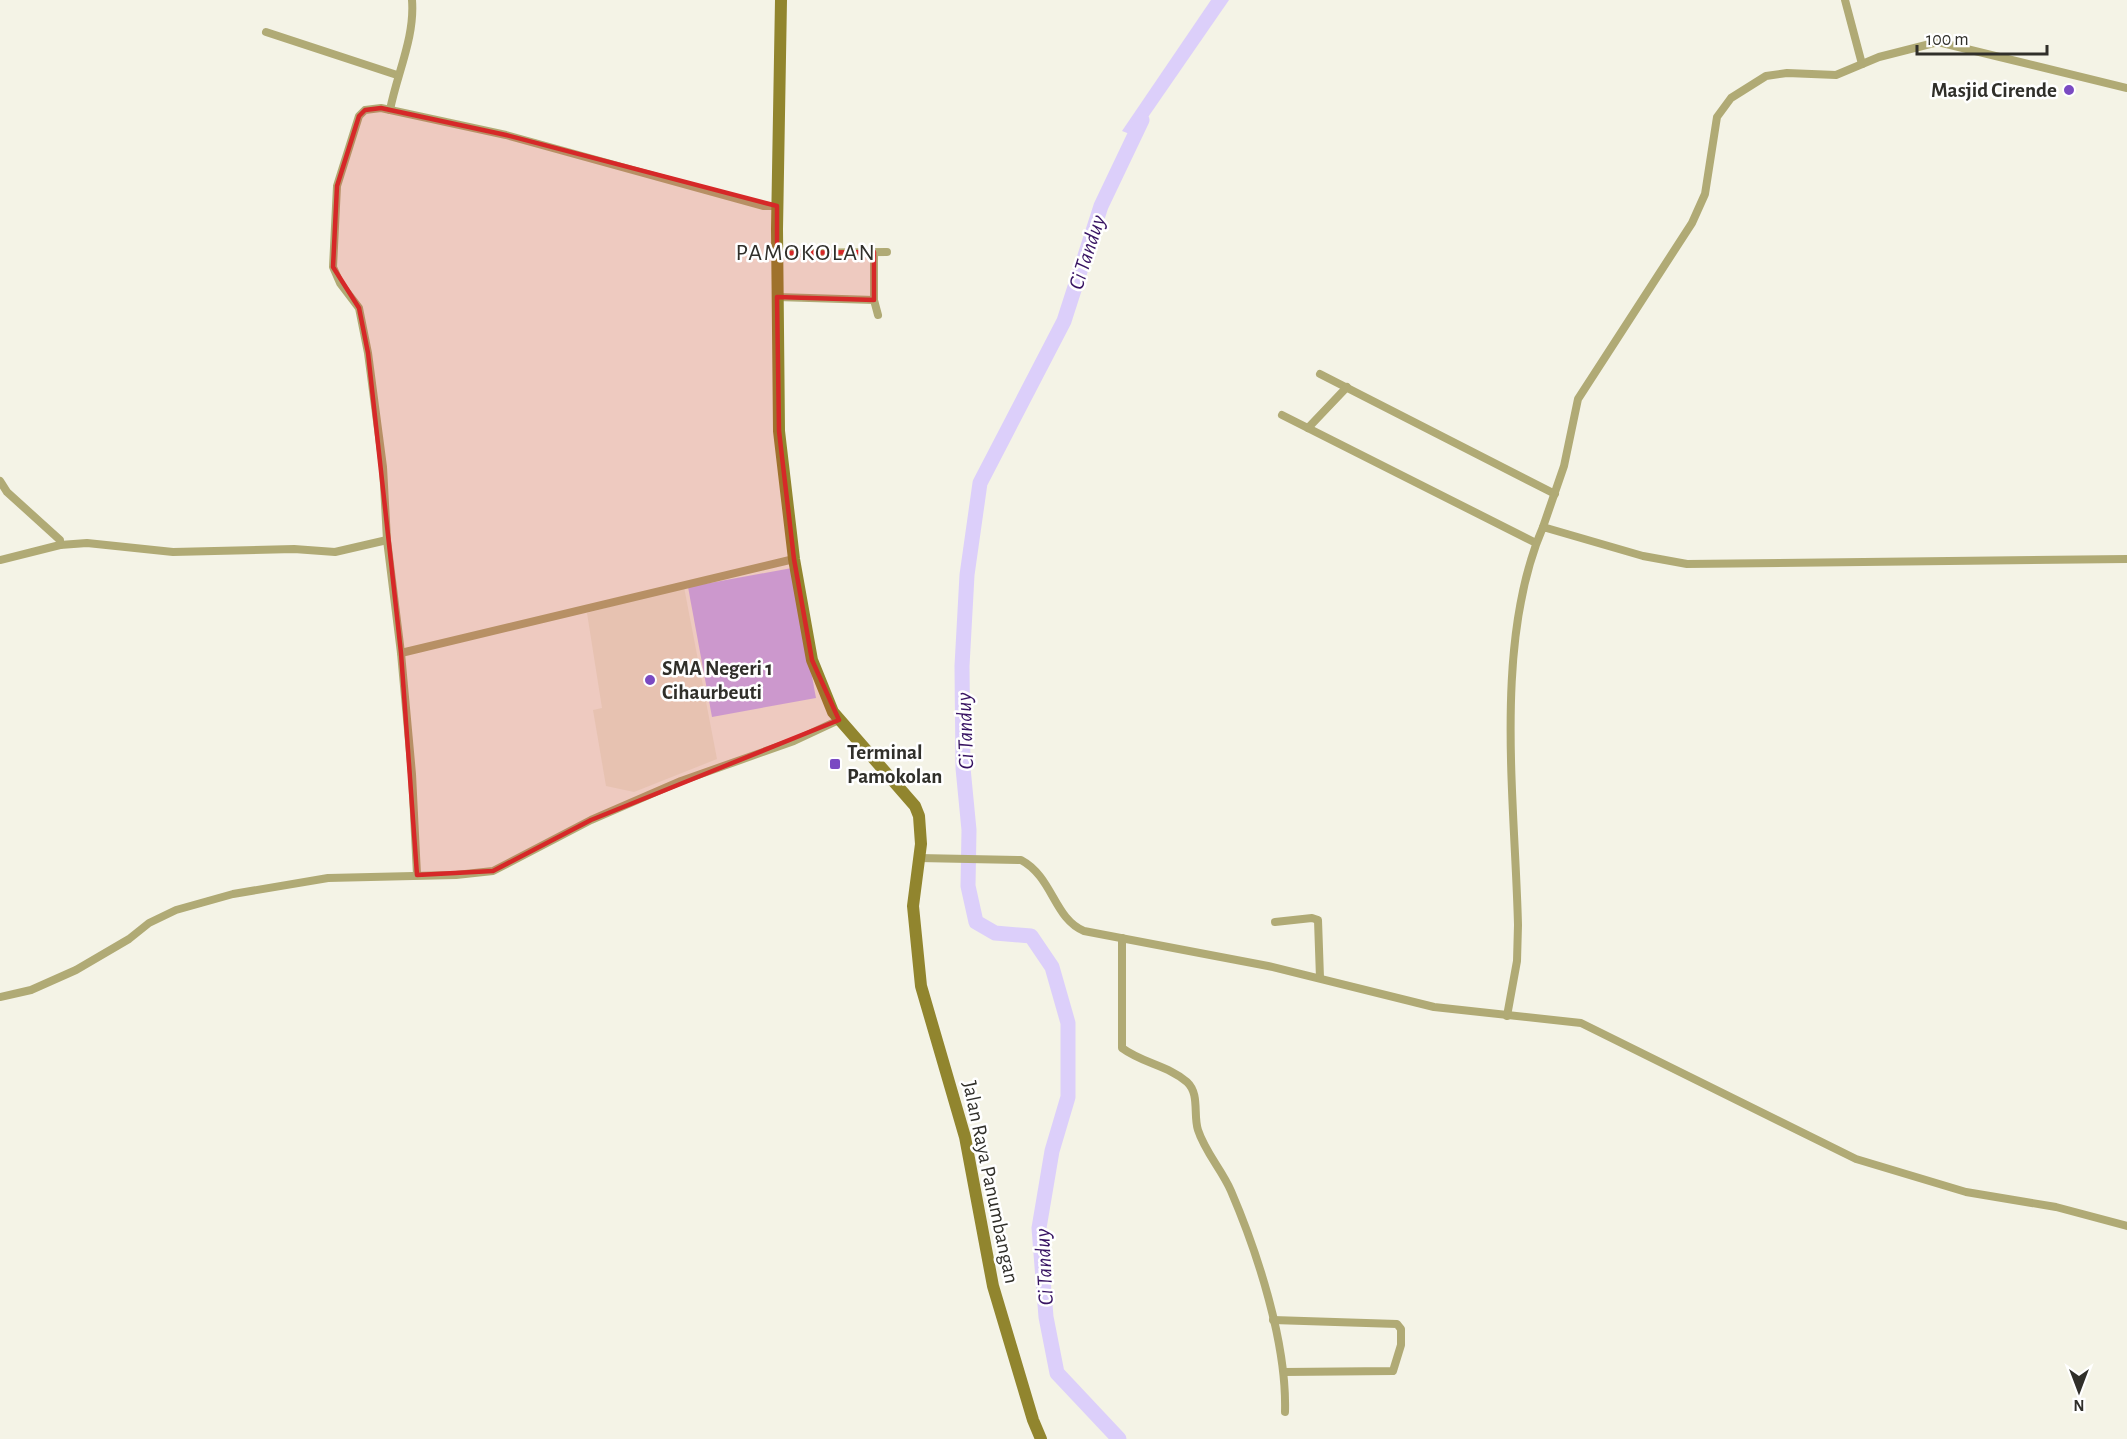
<svg xmlns="http://www.w3.org/2000/svg" width="2127" height="1439" font-family="'Alegreya Sans',sans-serif">
<style>
.built{fill:#ebe9d4}
.green{fill:#cab5f7}
.water{fill:#dccffa}
.lines{fill:none;stroke-linecap:round;stroke-linejoin:round}
.river{stroke:#dccffa;stroke-width:15}
.street{stroke:#b0aa75;stroke-width:8}
.secondary{stroke:#91852e;stroke-width:12}
.marked{fill:#d62828;fill-opacity:0.2;stroke:#d62828;stroke-width:4.5;stroke-linejoin:round}
.poi-dot{fill:#7a4ac2;stroke:#fff;stroke-width:2}
.labels{text-anchor:middle;stroke-width:5;stroke-linejoin:round;paint-order:stroke}
.poi-label{font-size:21px;font-weight:bold;fill:#302f2a;stroke:#fff;text-anchor:start}
.street-label{font-size:21px;fill:#302f2a;stroke:#fff}
.water-label{font-size:22px;font-style:italic;fill:#371362;stroke:#fff}
.quarter-label{font-size:24px;letter-spacing:1.5px;fill:#302f2a;stroke:#fff}
</style>
<rect width="100%" height="100%" fill="#f4f3e6"/>
<polygon class="built" points="684,587 717,759 634,792 606,786 593,710 602,708 587,613"/>
<polygon class="green" points="792,568 816,698 712,717 688,587"/>
<polygon class="water" points="1211,0 1229,0 1135,136 1122,131"/>
<g class="lines">
<polyline class="river" points="1119,1439 1057,1373 1046,1317 1039,1228 1052,1151 1068,1097 1068,1023 1052,967 1031,936 995,933 976,922 968,886 969,830 963,768 962,666 967,575 980,483 1064,321 1101,206 1142,120"/>
<g class="street">
<polyline points="1845,0 1862,64"/>
<polyline points="266,32 397,75"/>
<path d="M390,110C397,74 415,37 412,0"/>
<polyline points="874,252 874,300 878,315"/>
<polyline points="777,253 887,252"/>
<polyline points="777,297 874,300"/>
<polyline points="1320,374 1555,494"/>
<polyline points="1282,415 1536,543"/>
<polyline points="1308,428 1347,387"/>
<polyline points="0,481 7,492 60,540 60,545"/>
<polyline points="1543,527 1564,466 1578,399 1692,223 1705,194 1717,117 1731,98 1766,76 1787,73 1836,75 1879,57 1938,42 2127,88"/>
<polyline points="0,560 60,545 87,543 173,552 294,549 335,552 387,540"/>
<polyline points="401,653 794,559"/>
<path d="M919,858L1021,860C1053,877 1054,919 1084,931L1268,966L1434,1007L1581,1023L1856,1159L1966,1192L2056,1207L2127,1226"/>
<polyline points="417,875 412,774 401,653 387,540 383,467 368,353 359,308 340,283 333,267 337,186 359,116 365,110 381,108 506,135 763,206 777,206"/>
<polyline points="1275,922 1312,918 1318,920 1320,978"/>
<path d="M1122,938V1048C1142,1063 1169,1066 1187,1082C1200,1094 1193,1115 1198,1130C1205,1152 1222,1170 1231,1191C1258,1254 1287,1344 1285,1412"/>
<polyline points="0,997 31,990 76,970 129,939 149,923 176,910 233,894 328,878 456,875 493,871 591,820 681,781 794,741 839,720"/>
<path d="M1507,1016L1517,961L1518,925C1515,800 1493,643 1543,527L1643,556L1687,564L2127,559"/>
<polyline points="1273,1320 1397,1324 1401,1329 1401,1345 1393,1371 1284,1372"/>
</g>
<polyline class="secondary" points="781,0 777,229 779,431 794,559 812,660 833,712 915,806 919,816 921,844 913,906 921,986 965,1137 993,1286 1033,1420 1041,1439"/>
</g>
<path class="marked" d="M381,108L506,135L777,206V253L874,252V300L777,297L779,431L794,559L812,660L839,720L591,820L493,871L417,875L401,653L368,353L359,308L333,267L337,186L359,116L365,110Z"/>
<g class="poi-dot">
<circle cx="2069" cy="90" r="6"/>
<circle cx="650" cy="680" r="6"/>
<rect x="829" y="758" width="12" height="12" rx="3"/>
</g>
<g class="labels">
<g class="poi-label">
<text x="2057" y="97" text-anchor="end">Masjid Cirende</text>
<text x="662" y="675">SMA Negeri 1<tspan x="662" dy="24">Cihaurbeuti</tspan></text>
<text x="847" y="759">Terminal<tspan x="847" dy="24">Pamokolan</tspan></text>
</g>
<g class="street-label">
<text transform="translate(991 1182) rotate(78)" y="7">Jalan Raya Panumbangan</text>
</g>
<g class="water-label">
<text transform="translate(1086 252) rotate(-72)" y="8">Ci Tanduy</text>
<text transform="translate(964 731) rotate(-92)" y="8">Ci Tanduy</text>
<text transform="translate(1043 1267) rotate(-93)" y="8">Ci Tanduy</text>
</g>
<g class="quarter-label">
<text x="806" y="260">PAMOKOLAN</text>
</g>
</g>
<g transform="translate(2079 1391) rotate(180)" stroke="#ffffff" stroke-width="4.5" paint-order="stroke">
<path d="M0-4.5L10 22L0 15L-10 22Z" fill="#302f2a"/>
<text y="-9" font-size="16" font-weight="bold" text-anchor="middle" fill="#302f2a">N</text>
</g>
<path d="M1917 45v9h130v-9" fill="none" stroke="#302f2a" stroke-width="3"/>
<text x="1926" y="45" font-size="18" fill="#302f2a" stroke="#ffffff" stroke-width="4.5" paint-order="stroke">100 m</text>
</svg>
